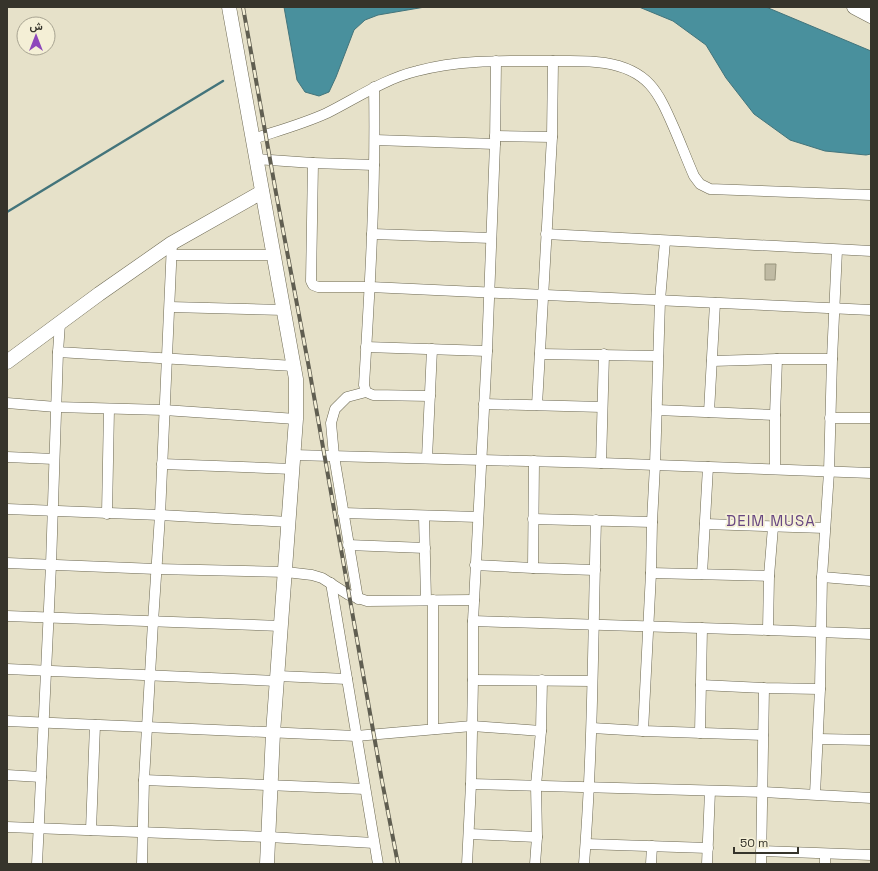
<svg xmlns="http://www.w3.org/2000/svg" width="878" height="871" font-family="'Space Grotesk',Vazirmatn,sans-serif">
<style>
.water{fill:#49909d;stroke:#43747b}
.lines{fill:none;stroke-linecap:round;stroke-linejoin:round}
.stream{stroke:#43747b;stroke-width:2.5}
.building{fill:#bfbaa3;stroke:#98947d}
.street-casing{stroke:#6c6852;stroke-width:11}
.secondary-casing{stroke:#6c6852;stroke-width:15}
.street{stroke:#fff;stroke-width:10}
.secondary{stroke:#fff;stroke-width:14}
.rail-casing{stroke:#605e51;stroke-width:4}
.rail{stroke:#f4efd6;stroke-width:2.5;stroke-dasharray:8;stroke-linecap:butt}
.labels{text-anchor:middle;stroke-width:3.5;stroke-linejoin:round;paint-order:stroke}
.quarter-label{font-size:15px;letter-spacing:1px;fill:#674681;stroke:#f4efd6}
</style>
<rect width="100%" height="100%" fill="#e6e1c9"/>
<g class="water">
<polygon points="284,7 425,7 378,15 365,20 354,30 336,77 329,92 319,96 305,92 297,80"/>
<polygon points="639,7 766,7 871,51 871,154 866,155 825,151 790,140 754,114 726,78 706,45 673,21"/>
</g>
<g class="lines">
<polyline class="stream" points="7,212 223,81"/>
</g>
<polygon class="building" points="765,264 776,264 775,280 765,280"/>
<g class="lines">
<g class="street-casing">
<g id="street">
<path d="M553,61C570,61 588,60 605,63C648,70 658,91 674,128C681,144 687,160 694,176L700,184L710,189L871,195"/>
<path d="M374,87C376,186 370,286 364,385L366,392L373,395L430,396"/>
<polyline points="495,136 552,137"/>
<path d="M253,139C277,131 303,124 327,113C357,98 384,79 417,71C461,59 507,61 553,61L552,137L537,405"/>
<polyline points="375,140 495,144"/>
<polyline points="256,159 313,163"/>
<polyline points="374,165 313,163 311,281 313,285 318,287 370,287 871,310"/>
<polyline points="372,234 491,238"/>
<polyline points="546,234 871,251"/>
<polyline points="172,255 274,255"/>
<polyline points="170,307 284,310"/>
<polyline points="60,323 58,352 294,366"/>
<polyline points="366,347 487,351"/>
<polyline points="540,354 658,356"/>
<polyline points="712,361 777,359 832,359"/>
<polyline points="7,403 56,407 164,410 296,419"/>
<polyline points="484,404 602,407"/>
<polyline points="657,410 775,415"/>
<polyline points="709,412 715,303"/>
<polyline points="830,418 871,418"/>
<polyline points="293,455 601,463 871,473"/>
<polyline points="7,457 54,459"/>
<polyline points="427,458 432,349"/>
<polyline points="601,463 604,354"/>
<polyline points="162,464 292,469"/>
<polyline points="775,469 775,415 777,359"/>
<polyline points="7,509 160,515 289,522"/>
<polyline points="343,513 478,517"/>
<polyline points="107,514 109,409"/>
<polyline points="424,516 426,600"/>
<polyline points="533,519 652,522"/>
<polyline points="705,524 825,528"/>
<polyline points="348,545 425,548"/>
<polyline points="7,563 156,569 286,572 312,575 322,578 349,595 367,601 474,600"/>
<polyline points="475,565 533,568 595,570"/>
<polyline points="533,568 534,461"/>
<polyline points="651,573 769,576"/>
<polyline points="702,574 708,467"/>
<polyline points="822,577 871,581"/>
<polyline points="331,583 378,864"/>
<polyline points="358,599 334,456 331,423 335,409 347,397 366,392"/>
<polyline points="433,600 433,729"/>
<polyline points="7,616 281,626"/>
<polyline points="473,621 768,630 871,634"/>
<polyline points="768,630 769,576 773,527"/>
<polyline points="7,669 277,681"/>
<polyline points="278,676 347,679"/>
<polyline points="473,680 592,681"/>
<polyline points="701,685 764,688 820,689"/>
<polyline points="7,721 356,736 472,726 541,731"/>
<polyline points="592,728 643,731 763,735"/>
<polyline points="643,731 651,573 652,522 655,465 660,300 665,241"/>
<polyline points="700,733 702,628"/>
<polyline points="818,739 871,740"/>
<polyline points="7,775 41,777"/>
<polyline points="144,780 365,789"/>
<polyline points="471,784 763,792 871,798"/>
<polyline points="815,794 820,689 822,577 829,472 832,359 837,250"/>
<polyline points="7,827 269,837 374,843"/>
<polyline points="91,830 95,725"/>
<polyline points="469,834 537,837"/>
<polyline points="586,844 708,848"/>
<polyline points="761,851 871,855"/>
<polyline points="37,864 51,565 58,352"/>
<polyline points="142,864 144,780 153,622 160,515 172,243"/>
<polyline points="467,864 471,784 473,680 473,621 487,351 495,144 496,61"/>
<polyline points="535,864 537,837 536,785 541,731 542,680"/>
<path d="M584,864C593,750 593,635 596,520"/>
<polyline points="651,864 652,846"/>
<polyline points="707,864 710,791"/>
<polyline points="761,864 764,688"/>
<polyline points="825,864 825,854"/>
</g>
</g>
<g class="secondary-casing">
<g id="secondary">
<polyline points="229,7 296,379 296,419 273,733 267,864"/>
<polyline points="854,7 871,16"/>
<polyline points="7,362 99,294 172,243 262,192"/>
</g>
</g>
<use href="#street" class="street"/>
<use href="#secondary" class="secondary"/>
<g class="rail-casing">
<polyline id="rail" points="243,7 276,193 309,368 382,781 398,864"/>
</g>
<use href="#rail" class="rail"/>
</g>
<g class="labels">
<g class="quarter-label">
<text x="771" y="526">DEIM MUSA</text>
</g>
</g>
<rect width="878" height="871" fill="none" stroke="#36342b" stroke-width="16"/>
<g transform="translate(36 36)"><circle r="19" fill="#f4efd6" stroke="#a8a492"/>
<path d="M0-3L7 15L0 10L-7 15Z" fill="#8d47bb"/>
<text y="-6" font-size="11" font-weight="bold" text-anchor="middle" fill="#36342b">ش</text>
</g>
<path d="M734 847v6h64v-6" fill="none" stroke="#36342b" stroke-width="2"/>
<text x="740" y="847" font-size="12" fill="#36342b" stroke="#f4efd6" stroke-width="3" paint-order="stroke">50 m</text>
</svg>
